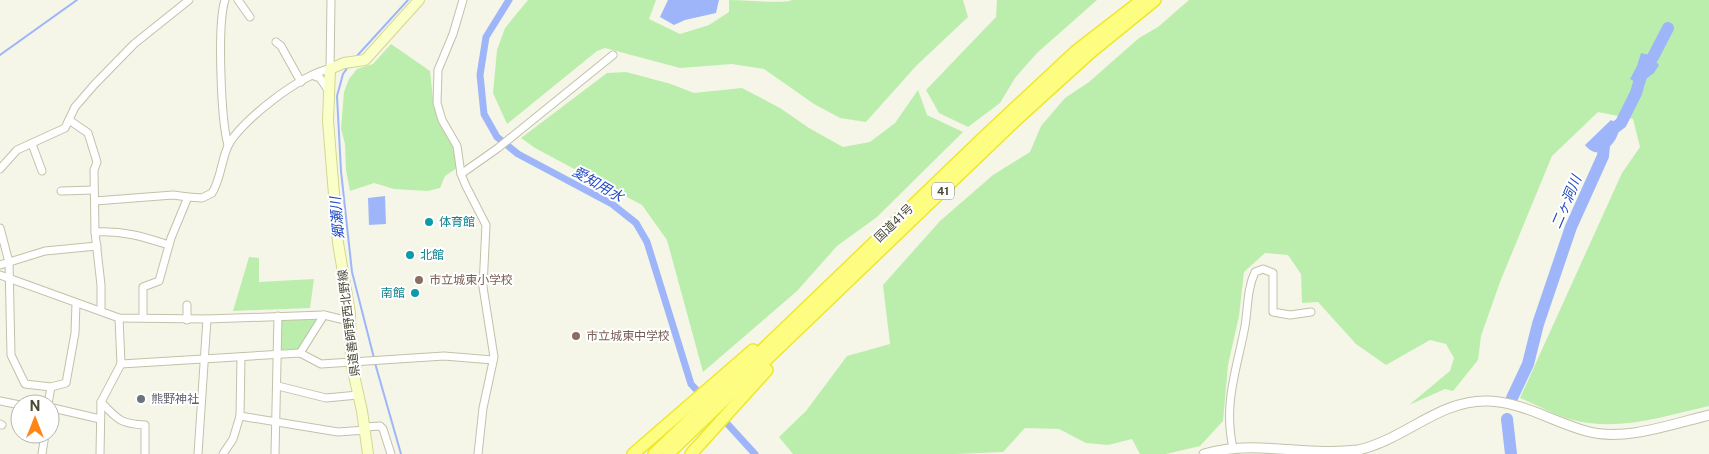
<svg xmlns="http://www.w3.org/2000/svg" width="1709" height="454" font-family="'Public Sans','Noto Sans JP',sans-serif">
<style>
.green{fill:#bbeeac}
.water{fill:#9eb6f9}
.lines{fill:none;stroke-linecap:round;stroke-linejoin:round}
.stream{stroke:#9eb6f9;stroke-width:2}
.canal{stroke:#9eb6f9;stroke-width:7}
.river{stroke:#9eb6f9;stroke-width:12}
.minor-casing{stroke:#c2c2a9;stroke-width:9}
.tertiary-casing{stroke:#c2c2a9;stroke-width:11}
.secondary-casing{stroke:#d3d791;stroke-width:12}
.trunk-casing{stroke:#efe728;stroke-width:14}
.minor{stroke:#fff;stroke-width:7}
.tertiary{stroke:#fff;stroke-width:9}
.secondary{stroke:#faffc9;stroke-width:10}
.trunk{stroke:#fdfe81;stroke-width:11}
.culture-dot{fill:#0f9aa8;stroke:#fff;stroke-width:2}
.education-dot{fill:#8d6e63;stroke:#fff;stroke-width:2}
.worship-dot{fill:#6b7280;stroke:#fff;stroke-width:2}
.labels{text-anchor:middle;stroke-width:4;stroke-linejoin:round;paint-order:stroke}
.shield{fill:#fff;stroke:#808072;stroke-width:1}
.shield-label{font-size:11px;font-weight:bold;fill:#4a4935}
.culture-label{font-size:12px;fill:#0d838f;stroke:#fff;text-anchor:start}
.street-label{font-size:12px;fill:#4a4935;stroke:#fff}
.education-label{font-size:12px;fill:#785e54;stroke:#fff;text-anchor:start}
.worship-label{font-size:12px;fill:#5b616d;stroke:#fff;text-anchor:start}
.water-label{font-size:14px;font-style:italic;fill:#214ac4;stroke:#fff}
</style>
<rect width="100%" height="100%" fill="#f5f6e8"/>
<g class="green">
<path d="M528,0H656L649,19L680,34L709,25L729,12V0C740,0 786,4 792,0H963L968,17L916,66L866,122L840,118L814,104L764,69L732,64L680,68L605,48L597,51L507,124L493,93L497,50L505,28Z"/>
<polygon points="997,0 1097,0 1037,53 1015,78 1000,103 968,127 939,113 926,90 996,17"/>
<path d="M1189,0H1709V406C1664,416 1619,432 1573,420C1555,415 1537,405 1520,398L1622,173L1640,147L1633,119L1598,112L1552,156L1500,282L1481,336L1478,360L1453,391L1445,389L1409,405L1450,371L1454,358L1446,344L1430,340L1386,365L1356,344L1318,302L1302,303L1301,274L1288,255L1265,253L1244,272L1239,316L1228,365L1223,421L1200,446L1166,454H1140L1132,439L1108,445L1086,443L1059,429L1025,428L1003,452L957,454H793L779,437L806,411L847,356L890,344L883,285L940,221L993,175L1030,152L1041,126L1065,98L1089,82L1139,38L1158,27Z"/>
<polygon points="391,44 430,71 434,108 454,149 457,168 445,176 440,188 428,191 394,189 374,183 350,191 346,170 345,144 341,129 344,92 349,79 357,69 373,64"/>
<polygon points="626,72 671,84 694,93 742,88 780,108 809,128 843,147 870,142 895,123 918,90 927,115 963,132 877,217 837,246 797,291 703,372 667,240 642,205 535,148 521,138 607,73"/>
<polygon points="249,257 259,258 259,282 314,279 310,308 233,311"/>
<polygon points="317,318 308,337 298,349 280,350 281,319"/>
</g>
<g class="water">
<polygon points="668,0 719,0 716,13 685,20 674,25 660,17"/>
<polygon points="1641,53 1650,55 1659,65 1654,73 1639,84 1630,79 1637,66"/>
<path d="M1611,120L1619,125C1621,139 1600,165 1585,145Z"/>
<polygon points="385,196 386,224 369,225 368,198"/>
</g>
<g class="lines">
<g class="stream">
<polyline points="0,55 77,0"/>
<polyline points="356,57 408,0"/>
<polyline points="348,67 343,74 337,96 341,171 352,272 374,358"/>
<polyline points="375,363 401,454"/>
</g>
<g class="canal">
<polyline points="509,0 486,37 480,75 484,114 497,137 518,154 612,204 636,223 647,242 691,384 703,397"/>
<polyline points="712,407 755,454"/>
</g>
<g class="river">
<polyline points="1512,398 1528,364 1538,324 1571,227 1603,156 1605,135 1621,123 1636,93 1644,66 1653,57 1668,28"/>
<polyline points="1507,419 1511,454"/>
</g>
<g class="minor-casing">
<g id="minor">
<path d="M225,0C217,24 221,120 228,145"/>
<polyline points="238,0 250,17"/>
<polyline points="463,0 453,34 438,70 437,103 442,120 457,146 461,174 466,186 486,225 483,287 494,357 483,408 478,454"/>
<polyline points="276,42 281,46 301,82"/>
<polyline points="314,76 320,78 328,90"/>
<polyline points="69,120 88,133 97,162 94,170 95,232 101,285 101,311"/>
<polyline points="32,144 42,171"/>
<polyline points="0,169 17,150 65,128 75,107 94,85 134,44 189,0"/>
<polyline points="461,174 498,148 613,55"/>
<polyline points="61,191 94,190"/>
<polyline points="95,201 173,195 188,197"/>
<polyline points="0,228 9,262 11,355 25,384 51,387 66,383 75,333 76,303"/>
<path d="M95,232C122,230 144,237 169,245"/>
<polyline points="0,265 45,251 97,246"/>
<polyline points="0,275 119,318 207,319 324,315 349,321"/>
<polyline points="187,305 187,320"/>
<path d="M143,317V287L159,281L171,238L188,197L202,198L212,193C221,179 221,161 228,146C239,122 304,72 330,69L331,0"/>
<polyline points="300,353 324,315"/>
<polyline points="121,364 300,353 321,364 444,356 493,360"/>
<polyline points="278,386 326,398 358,395"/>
<polyline points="0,401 20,405"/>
<path d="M101,402C117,419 120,424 145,425V454"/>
<polyline points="48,404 51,387"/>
<polyline points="50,410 53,408 100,419"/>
<polyline points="240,416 338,432 366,430"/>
<polyline points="0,424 2,425"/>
<polyline points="365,427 380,426 383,429 391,454"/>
<path d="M1233,448C1223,403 1237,369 1245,326C1248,308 1247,289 1255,272L1263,269L1273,273V312L1290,315L1311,312"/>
<polyline points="42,454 45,434"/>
<polyline points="100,454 101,402 121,364 119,318"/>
<polyline points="198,454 207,319"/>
<polyline points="223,454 233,439 240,416 241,357"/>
<polyline points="275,454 278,316"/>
</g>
</g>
<g class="tertiary-casing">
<path id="tertiary" d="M1204,454C1222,449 1240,447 1260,448C1294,449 1325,454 1358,450C1404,440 1440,399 1488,401C1523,402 1553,422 1586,431C1624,442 1672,424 1709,415"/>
</g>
<g class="secondary-casing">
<polyline id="secondary" points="368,454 362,411 351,362 350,313 338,243 328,121 330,69 344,63 365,60 419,0"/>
</g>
<g class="trunk-casing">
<g id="trunk">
<polyline points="633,454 753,350"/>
<polyline points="654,454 986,135 1076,51 1142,0"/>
<polyline points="668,454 1016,120 1091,52 1155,0"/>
<polyline points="691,454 767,370"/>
</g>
</g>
<use href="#minor" class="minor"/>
<use href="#tertiary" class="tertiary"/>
<use href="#secondary" class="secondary"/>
<use href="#trunk" class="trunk"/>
</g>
<g class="culture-dot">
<circle cx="429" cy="222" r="5"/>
<circle cx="410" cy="255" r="5"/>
<circle cx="415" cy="293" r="5"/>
</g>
<g class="education-dot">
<circle cx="419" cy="280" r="5"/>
<circle cx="576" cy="336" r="5"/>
</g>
<circle class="worship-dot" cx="141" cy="399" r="5"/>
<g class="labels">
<rect class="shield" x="932" y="182.5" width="22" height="17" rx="4"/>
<g class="shield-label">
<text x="943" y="195">41</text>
</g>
<g class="culture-label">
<text x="439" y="226">体育館</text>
<text x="420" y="259">北館</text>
<text x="405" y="297" text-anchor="end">南館</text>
</g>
<g class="street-label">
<text transform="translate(894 223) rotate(-44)" y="4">国道41号</text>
<text transform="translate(349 323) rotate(-97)" y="4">県道善師野西北野線</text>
</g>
<g class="education-label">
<text x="429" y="284">市立城東小学校</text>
<text x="586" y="340">市立城東中学校</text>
</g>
<g class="worship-label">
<text x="151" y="403">熊野神社</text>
</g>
<g class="water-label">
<text transform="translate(598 184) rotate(30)" y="5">愛知用水</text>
<text transform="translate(1566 202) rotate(-67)" y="5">二ヶ洞川</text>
<text transform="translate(337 218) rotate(-95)" y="5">郷瀬川</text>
</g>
</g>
<g transform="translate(35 419)"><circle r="24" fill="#ffffff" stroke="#b7b6ae"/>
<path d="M0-4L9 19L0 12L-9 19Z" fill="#ff8516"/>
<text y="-8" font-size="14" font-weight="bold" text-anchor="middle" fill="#4a4935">N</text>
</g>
</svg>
